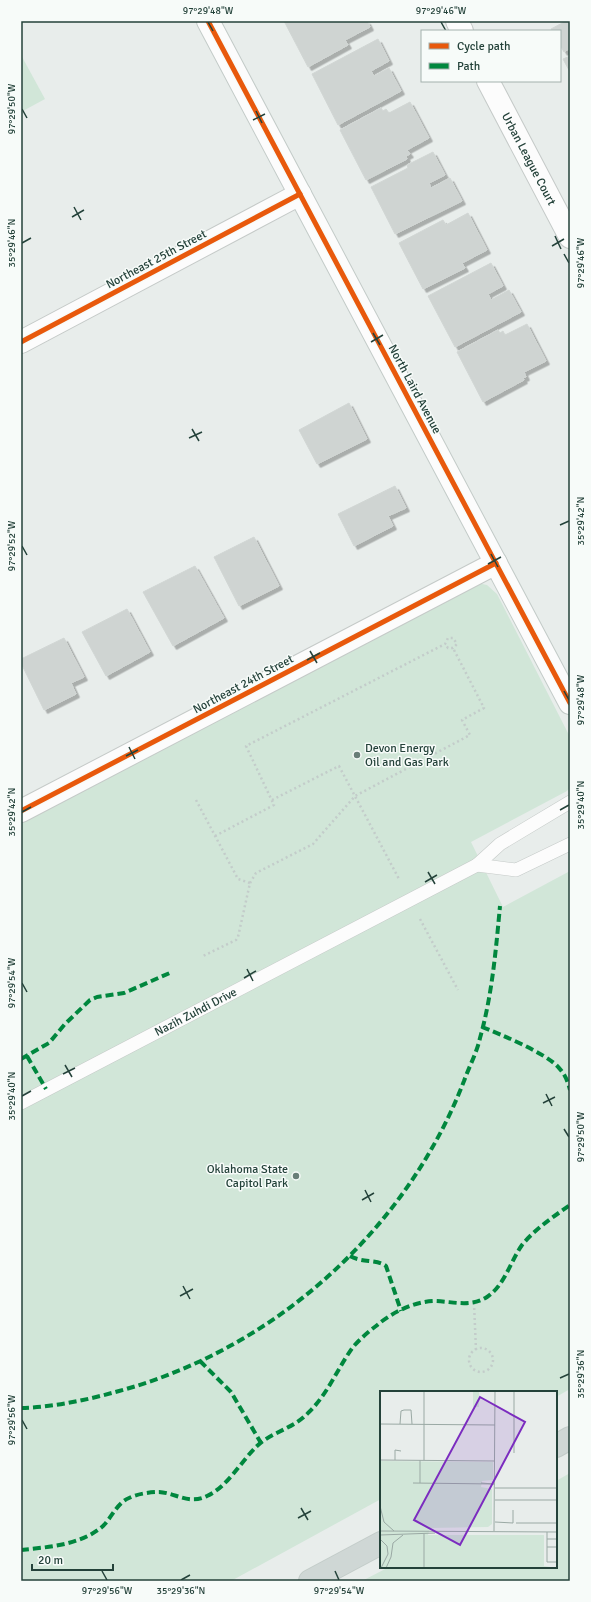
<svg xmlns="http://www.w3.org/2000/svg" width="591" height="1602" font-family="Signika,sans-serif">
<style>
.green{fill:#d1e6d8}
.building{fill:#cfd4d2;stroke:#d1d6d4;filter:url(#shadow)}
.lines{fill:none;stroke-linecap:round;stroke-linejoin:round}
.lane-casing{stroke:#c5cac8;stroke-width:14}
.street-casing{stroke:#c5cac8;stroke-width:24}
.secondary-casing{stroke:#c3cbc8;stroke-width:24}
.primary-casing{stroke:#c3ccc9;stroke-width:24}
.path{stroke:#c3ccca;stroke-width:2.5;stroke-dasharray:2 3;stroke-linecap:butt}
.lane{stroke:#fcfcfc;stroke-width:13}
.street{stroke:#fcfcfc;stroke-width:22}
.secondary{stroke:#fcfcfc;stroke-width:22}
.primary{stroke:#cfd7d5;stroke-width:22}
.quiet{stroke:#00873e;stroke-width:4;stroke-dasharray:8 4;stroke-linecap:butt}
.cycleway-casing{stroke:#f7fbf9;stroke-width:8}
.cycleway{stroke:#e8590c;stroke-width:5}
.ticks{fill:none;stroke:#24423a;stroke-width:1.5}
.poi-dot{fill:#697e78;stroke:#f7fbf9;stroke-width:1.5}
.labels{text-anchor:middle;stroke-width:3;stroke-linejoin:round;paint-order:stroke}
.street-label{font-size:12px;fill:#24423a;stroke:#f7fbf9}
.poi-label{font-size:12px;fill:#24423a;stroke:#f7fbf9;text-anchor:start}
.inset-road{fill:none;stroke:#9aa9a4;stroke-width:1}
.view{fill:#7b2cbf;fill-opacity:0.15;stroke:#7b2cbf;stroke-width:2}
.inset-edge{fill:none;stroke:#24423a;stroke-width:2}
.neatline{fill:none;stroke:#24423a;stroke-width:1.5}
.ticks-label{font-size:10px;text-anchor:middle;fill:#24423a}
</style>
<defs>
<filter id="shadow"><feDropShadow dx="3.5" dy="3.5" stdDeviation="0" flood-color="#0004"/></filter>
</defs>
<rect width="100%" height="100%" fill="#e8edeb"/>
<g class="green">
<polygon points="21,55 45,99 21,112"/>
<polygon points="477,583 487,585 497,594 570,737 570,787 567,791 471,842 503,907 570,871 570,1389 556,1397 556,1392 381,1392 381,1499 231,1581 21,1581 21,820"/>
<polygon points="570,1473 570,1581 362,1581 389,1567 556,1567 556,1481"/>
</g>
<g class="building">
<polygon points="284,21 367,21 370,27 345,40 348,45 308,67"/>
<polygon points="566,21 570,21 570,48 564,52 560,45 560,31 552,31 551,29"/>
<polygon points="378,39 389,61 371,71 374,76 389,68 401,91 338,125 312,74"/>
<polygon points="570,56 570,72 563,59"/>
<polygon points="410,102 429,138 407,150 410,154 406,156 407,159 366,180 340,130 381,108 383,111 386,109 389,113"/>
<polygon points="433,152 445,175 429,183 431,188 450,178 462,201 395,234 371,187 408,168 407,165"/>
<polygon points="468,213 487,250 462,263 465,268 423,289 399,243 443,220 446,225"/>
<polygon points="491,263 503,286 488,294 491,300 509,290 521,312 455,347 428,296"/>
<polygon points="527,324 546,361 524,372 526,377 523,378 524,380 483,402 457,352 498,330 500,333 503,331 505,335"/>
<polygon points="349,403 367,439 317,464 299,430"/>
<polygon points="395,486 406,508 388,516 393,526 354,546 338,514"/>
<polygon points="254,537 279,586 239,606 214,557"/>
<polygon points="195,566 224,618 173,646 143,592"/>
<polygon points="127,609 150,652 106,676 82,632"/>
<polygon points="64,638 84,677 71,683 76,694 44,710 21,663 21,659"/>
</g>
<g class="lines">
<g class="lane-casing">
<g id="lane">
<polyline points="477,865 516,870 570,844"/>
<path id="s1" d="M21,1103L477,865L500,844L570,802"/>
</g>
</g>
<g class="street-casing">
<g id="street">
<polyline points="457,21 462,31"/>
<path id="s2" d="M488,81L570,237"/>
<polyline points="21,342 300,194"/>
<polyline points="21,811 496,563"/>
</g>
</g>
<g class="secondary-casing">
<polyline id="secondary" points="208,21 570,703"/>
</g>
<g class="primary-casing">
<g id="primary">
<polyline points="556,1446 570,1438"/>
<polyline points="310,1581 381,1543"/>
</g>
</g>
<g class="path">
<polyline points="196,800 238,879 250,883 238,937 236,940 201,957"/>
<polyline points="272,800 339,766 399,879"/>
<polyline points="215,836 274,805 246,746 445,644 448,638 453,638 457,644 453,648 448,648 445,644"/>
<polyline points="250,883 256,873 313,844 355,796 470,735 462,720 484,708 453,648"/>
<polyline points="420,919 458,990"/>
<polyline points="474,1303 476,1350"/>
<circle cx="481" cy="1360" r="12"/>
</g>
<use href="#lane" class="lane"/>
<use href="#street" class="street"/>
<use href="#secondary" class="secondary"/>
<use href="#primary" class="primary"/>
<g class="quiet">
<path d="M482,1027C500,1034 548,1054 559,1068C565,1074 568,1082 570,1090"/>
<polyline points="27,1056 46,1089"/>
<polyline points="21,1059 49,1043 65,1024 90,1000 97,997 124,993 172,972"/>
<path d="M350,1256C362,1263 377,1259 386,1266L401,1311"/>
<polyline points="200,1361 231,1392 261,1443"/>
<path d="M21,1408C54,1407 87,1400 119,1391C274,1349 406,1231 464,1081C469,1067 477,1052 480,1038C492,996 496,949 500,906"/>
<path d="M21,1550C49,1547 81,1545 103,1526C112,1517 117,1503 129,1498C137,1494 150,1492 159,1492C176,1493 189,1505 207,1496C227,1487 240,1463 256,1447C271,1432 293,1429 308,1413C328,1394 337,1369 353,1347C359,1340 368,1332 376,1326C391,1313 413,1302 433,1301C452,1301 470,1308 487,1297C505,1285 510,1262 522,1245C535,1229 553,1217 570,1205"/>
</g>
<g class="cycleway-casing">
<g id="cycleway">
<polyline points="208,21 570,703"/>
<polyline points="21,342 300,194"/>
<polyline points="21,811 496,563"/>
</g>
</g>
<use href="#cycleway" class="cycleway"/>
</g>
<path class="ticks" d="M208,22L213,31M441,22L446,31M22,109L27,118M256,111L262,123M253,120L265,114M74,207L81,220M72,217L84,210M555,236L561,249M22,243L31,238M552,246L564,239M564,254L569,263M373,333L380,345M371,342L383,335M192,429L199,441M189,438L202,432M560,525L569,521M22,546L27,555M491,554L498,567M488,564L501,557M310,651L317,663M307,660L320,653M564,691L569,700M129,747L135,759M126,756L138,750M560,810L569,805M22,812L31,807M428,872L435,884M425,882L437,875M247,969L253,981M244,978L256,971M22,983L27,992M65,1065L72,1077M63,1074L75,1068M546,1094L552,1106M22,1096L31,1091M543,1103L555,1097M564,1129L569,1137M365,1190L371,1202M362,1200L374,1193M183,1286L190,1299M180,1296L193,1289M560,1378L569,1374M22,1420L27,1429M301,1508L308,1520M298,1518L311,1511M102,1571L107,1580M335,1571L339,1580M181,1580L190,1575"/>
<g class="poi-dot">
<circle cx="357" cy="755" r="4"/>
<circle cx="296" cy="1176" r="4"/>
</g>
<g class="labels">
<g class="street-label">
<text dy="4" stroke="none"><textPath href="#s2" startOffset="88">Urban League Court</textPath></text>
<text transform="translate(156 259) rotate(-28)" y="4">Northeast 25th Street</text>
<text transform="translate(415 389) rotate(62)" y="4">North Laird Avenue</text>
<text transform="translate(243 684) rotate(-28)" y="4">Northeast 24th Street</text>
<text dy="4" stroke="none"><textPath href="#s1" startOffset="197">Nazih Zuhdi Drive</textPath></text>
</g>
<g class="poi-label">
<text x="365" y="752">Devon Energy<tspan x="365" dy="14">Oil and Gas Park</tspan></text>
<text x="288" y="1173" text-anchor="end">Oklahoma State<tspan x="288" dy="14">Capitol Park</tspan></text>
</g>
</g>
<g transform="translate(380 1391)">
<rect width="177" height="177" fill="#e8edeb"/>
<path d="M93,0H99V16H93ZM0,70L113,71V89L102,90L101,96L112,98V133L108,136L50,137L48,144H164V175L177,177H0Z" fill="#d1e6d8"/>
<path class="inset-road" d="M44,0V69M0,33L115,34M20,33L21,20L24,19H31L32,33M134,62V0M0,69L115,70M15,69V59L21,60M33,92L115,93M40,92V69M101,92L114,93M115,97H177M115,109H177M0,115L4,131L14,140M115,131L133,132V119M136,132H177M0,140L177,141M114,140L115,0M167,141V148H177M0,144L55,142M0,148L7,155L8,163L1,177M167,148V156H177M167,156V171H177M6,177L11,166L13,152L23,144M44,177V143"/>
<path class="view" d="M100,6L145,31L80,154L34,129Z"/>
<rect width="177" height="177" class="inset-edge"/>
</g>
<rect width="591" height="1602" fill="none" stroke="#f7fbf9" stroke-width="44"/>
<rect x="421" y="30" width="140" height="52" fill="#f7fbf9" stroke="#a3b1ad"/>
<rect x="429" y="43" width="20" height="6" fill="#e8590c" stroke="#a3b1ad"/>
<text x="457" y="50" font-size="12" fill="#24423a">Cycle path</text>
<rect x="429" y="63" width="20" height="6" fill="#00873e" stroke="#a3b1ad"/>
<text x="457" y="70" font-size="12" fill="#24423a">Path</text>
<path d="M32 1564v6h81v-6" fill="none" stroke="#24423a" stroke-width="2"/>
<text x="38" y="1564" font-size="12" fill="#24423a" stroke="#f7fbf9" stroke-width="3" paint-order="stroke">20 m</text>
<rect x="22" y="22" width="547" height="1558" class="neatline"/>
<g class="ticks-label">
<text x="208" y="14">97°29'48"W</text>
<text x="441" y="14">97°29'46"W</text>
<text transform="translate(11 109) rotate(-90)" y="4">97°29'50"W</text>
<text transform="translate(11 243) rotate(-90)" y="4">35°29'46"N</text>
<text transform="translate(580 263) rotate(-90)" y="4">97°29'46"W</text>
<text transform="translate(580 521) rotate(-90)" y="4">35°29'42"N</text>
<text transform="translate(11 546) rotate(-90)" y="4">97°29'52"W</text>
<text transform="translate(580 700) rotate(-90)" y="4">97°29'48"W</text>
<text transform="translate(580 805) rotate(-90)" y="4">35°29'40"N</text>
<text transform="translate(11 812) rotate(-90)" y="4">35°29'42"N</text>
<text transform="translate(11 983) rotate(-90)" y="4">97°29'54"W</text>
<text transform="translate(11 1096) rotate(-90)" y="4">35°29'40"N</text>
<text transform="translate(580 1137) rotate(-90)" y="4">97°29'50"W</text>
<text transform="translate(580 1374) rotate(-90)" y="4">35°29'36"N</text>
<text transform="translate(11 1420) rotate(-90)" y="4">97°29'56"W</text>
<text x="107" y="1594">97°29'56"W</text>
<text x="181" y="1594">35°29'36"N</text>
<text x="339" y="1594">97°29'54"W</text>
</g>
</svg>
